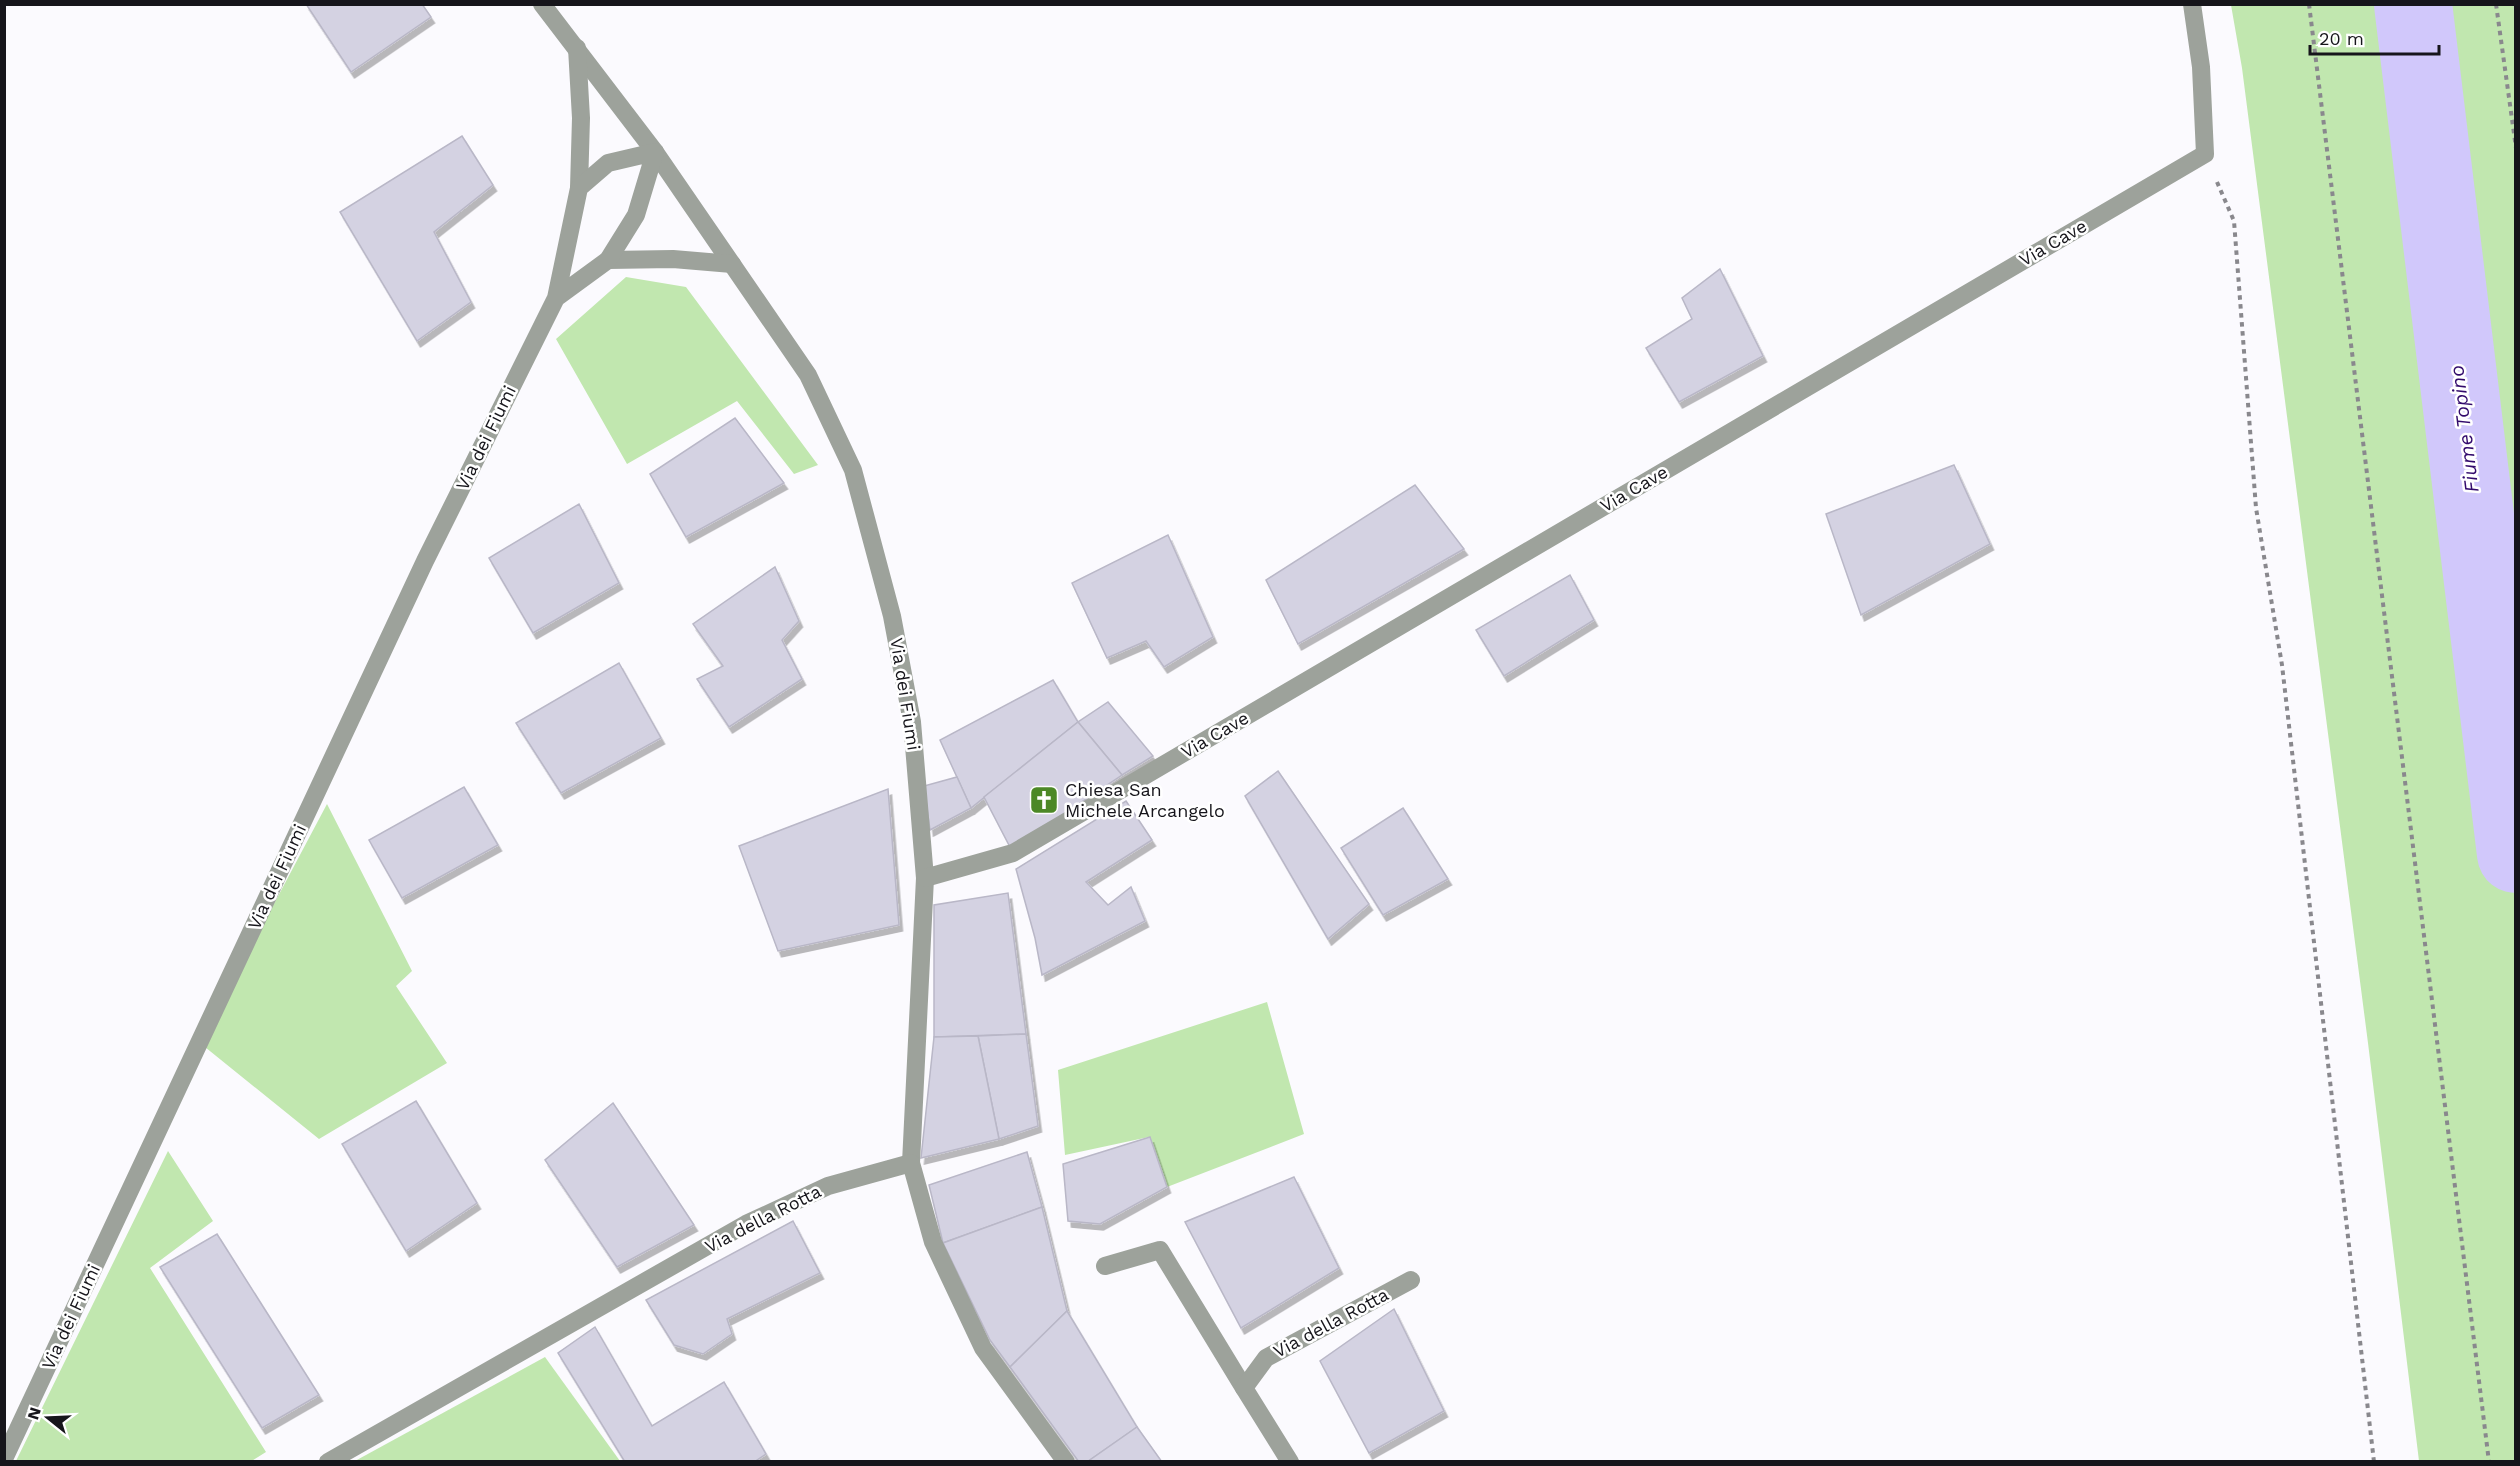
<svg xmlns="http://www.w3.org/2000/svg" width="2520" height="1466" font-family="'Work Sans',sans-serif">
<style>
.green{fill:#c1e7af}
.lines{fill:none;stroke-linecap:round;stroke-linejoin:round}
.river{stroke:#d1c8fb;stroke-width:78}
.building{fill:#d4d2e2;stroke:#b9b7c7;stroke-width:1.5;filter:url(#shadow)}
.path{stroke:#89888d;stroke-width:4;stroke-dasharray:4.5 4.5;stroke-linecap:butt}
.minor{stroke:#9da29b;stroke-width:18}
.labels{text-anchor:middle;stroke-width:5;stroke-linejoin:round;paint-order:stroke}
.street-label{font-size:18px;fill:#16151b;stroke:#fff}
.poi-label{font-size:18px;fill:#16151b;stroke:#fff;text-anchor:start}
.water-label{font-size:20px;font-style:italic;fill:#320a6c;stroke:#fff}
</style>
<defs>
<filter id="shadow"><feDropShadow dx="3.5" dy="6" stdDeviation="0" flood-color="#0004"/></filter>
</defs>
<rect width="100%" height="100%" fill="#fbfafe"/>
<g class="green">
<polygon points="2231,5 2515,5 2515,1461 2419,1461 2368,1043 2242,68"/>
<polygon points="626,277 686,287 818,465 794,474 737,401 627,464 556,339"/>
<polygon points="327,804 412,971 396,986 447,1063 319,1139 200,1043"/>
<polygon points="1267,1002 1304,1134 1167,1187 1149,1137 1065,1155 1058,1070"/>
<polygon points="168,1151 213,1221 150,1268 266,1452 250,1462 16,1461"/>
<polygon points="545,1357 620,1461 355,1461"/>
</g>
<g class="lines">
<polyline class="river" points="2413,4 2516,854"/>
</g>
<g class="building">
<polygon points="306,4 422,4 431,17 351,72"/>
<polygon points="462,136 493,185 434,232 471,302 417,341 340,212"/>
<polygon points="1720,269 1763,356 1679,402 1646,348 1692,319 1682,298"/>
<polygon points="735,418 784,483 686,537 650,474"/>
<polygon points="1954,465 1990,544 1861,615 1826,514"/>
<polygon points="1415,485 1464,549 1298,644 1266,580"/>
<polygon points="579,504 619,583 533,633 489,558"/>
<polygon points="1168,535 1213,637 1164,667 1146,641 1107,658 1072,583"/>
<polygon points="775,567 799,621 782,640 802,679 729,727 697,679 723,666 693,624"/>
<polygon points="1570,575 1594,620 1504,676 1476,630"/>
<polygon points="619,663 661,738 561,793 516,723"/>
<polygon points="1053,680 1078,722 971,808 940,740"/>
<polygon points="1108,702 1153,756 1122,775 1078,722"/>
<polygon points="1078,722 1122,775 1011,849 984,797"/>
<polygon points="1278,771 1369,904 1328,939 1245,796"/>
<polygon points="957,777 971,808 930,830 924,786"/>
<polygon points="464,787 498,845 402,898 369,840"/>
<polygon points="888,789 899,925 778,951 739,846"/>
<polygon points="1126,801 1152,840 1086,882 1108,905 1131,887 1145,921 1042,975 1035,938 1016,869"/>
<polygon points="1403,808 1448,879 1383,915 1341,848"/>
<polygon points="1008,893 1026,1034 934,1037 934,905"/>
<polygon points="1026,1034 1038,1126 999,1139 978,1036"/>
<polygon points="978,1036 999,1139 921,1158 934,1037"/>
<polygon points="416,1101 477,1203 406,1251 342,1144"/>
<polygon points="613,1103 694,1225 617,1267 545,1160"/>
<polygon points="1150,1137 1167,1187 1100,1224 1068,1221 1063,1164"/>
<polygon points="1027,1152 1042,1207 943,1243 929,1185"/>
<polygon points="1294,1177 1339,1268 1241,1328 1185,1222"/>
<polygon points="1042,1207 1067,1311 1010,1367 990,1340 943,1243"/>
<polygon points="793,1221 820,1273 727,1319 732,1334 703,1354 674,1345 646,1300"/>
<polygon points="217,1234 319,1395 262,1428 160,1267"/>
<polygon points="1394,1309 1444,1411 1369,1453 1320,1361"/>
<polygon points="1067,1311 1137,1427 1087,1462 1079,1462 1010,1367"/>
<polygon points="595,1327 652,1426 724,1382 766,1454 754,1462 625,1462 558,1353"/>
<polygon points="1137,1427 1162,1462 1087,1462"/>
</g>
<g class="lines">
<g class="path">
<polyline points="2309,4 2489,1462"/>
<polyline points="2496,4 2516,148"/>
<polyline points="2217,182 2234,221 2256,508 2282,665 2374,1462"/>
</g>
<g class="minor">
<polyline points="542,4 655,152 808,375 853,470 892,616 912,722 925,878 911,1163"/>
<polyline points="577,48 581,118 579,188"/>
<polyline points="608,260 673,259 732,264"/>
<polyline points="925,878 1013,853 2205,154 2201,67 2192,4"/>
<polyline points="1105,1266 1160,1250 1244,1388"/>
<polyline points="4,1459 425,561 556,298 579,188 608,163 655,152 636,215 608,260 556,298"/>
<polyline points="328,1462 746,1224 828,1186 911,1163 933,1242 983,1348 1066,1462"/>
<polyline points="1290,1462 1244,1388 1266,1358 1411,1280"/>
</g>
</g>
<defs>
<g id="church-square" transform="scale(1.5)"><rect x="-9" y="-9" width="18" height="18" rx="4" fill="#4c8826" stroke="#fff"/><path d="M-1.2-6h2.4v3.5h3.3v2.4h-3.3V6h-2.4V-.1h-3.3v-2.4h3.3Z" fill="#fff"/></g>
</defs>
<g fill-rule="evenodd">
<use href="#church-square" x="1044" y="800"/>
</g>
<g class="labels">
<g class="street-label">
<text transform="translate(2053 243) rotate(-30)" y="6">Via Cave</text>
<text transform="translate(486 438) rotate(-64)" y="6">Via dei Fiumi</text>
<text transform="translate(1634 489) rotate(-30)" y="6">Via Cave</text>
<text transform="translate(905 694) rotate(81)" y="6">Via dei Fiumi</text>
<text transform="translate(1215 735) rotate(-30)" y="6">Via Cave</text>
<text transform="translate(277 877) rotate(-65)" y="6">Via dei Fiumi</text>
<text transform="translate(763 1219) rotate(-27)" y="6">Via della Rotta</text>
<text transform="translate(71 1317) rotate(-65)" y="6">Via dei Fiumi</text>
<text transform="translate(1331 1323) rotate(-28)" y="6">Via della Rotta</text>
</g>
<g class="poi-label">
<text x="1065" y="796">Chiesa San<tspan x="1065" dy="21">Michele Arcangelo</tspan></text>
</g>
<g class="water-label">
<text transform="translate(2464 429) rotate(-97)" y="7">Fiume Topino</text>
</g>
</g>
<rect width="2520" height="1466" fill="none" stroke="#16151b" stroke-width="12"/>
<g transform="translate(48 1418) rotate(288)" stroke="#ffffff" stroke-width="4.5" paint-order="stroke">
<path d="M0-4.5L10 22L0 15L-10 22Z" fill="#16151b"/>
<text y="-9" font-size="16" font-weight="bold" text-anchor="middle" fill="#16151b">N</text>
</g>
<path d="M2310 45v9h129v-9" fill="none" stroke="#16151b" stroke-width="3"/>
<text x="2319" y="45" font-size="18" fill="#16151b" stroke="#ffffff" stroke-width="4.5" paint-order="stroke">20 m</text>
</svg>
